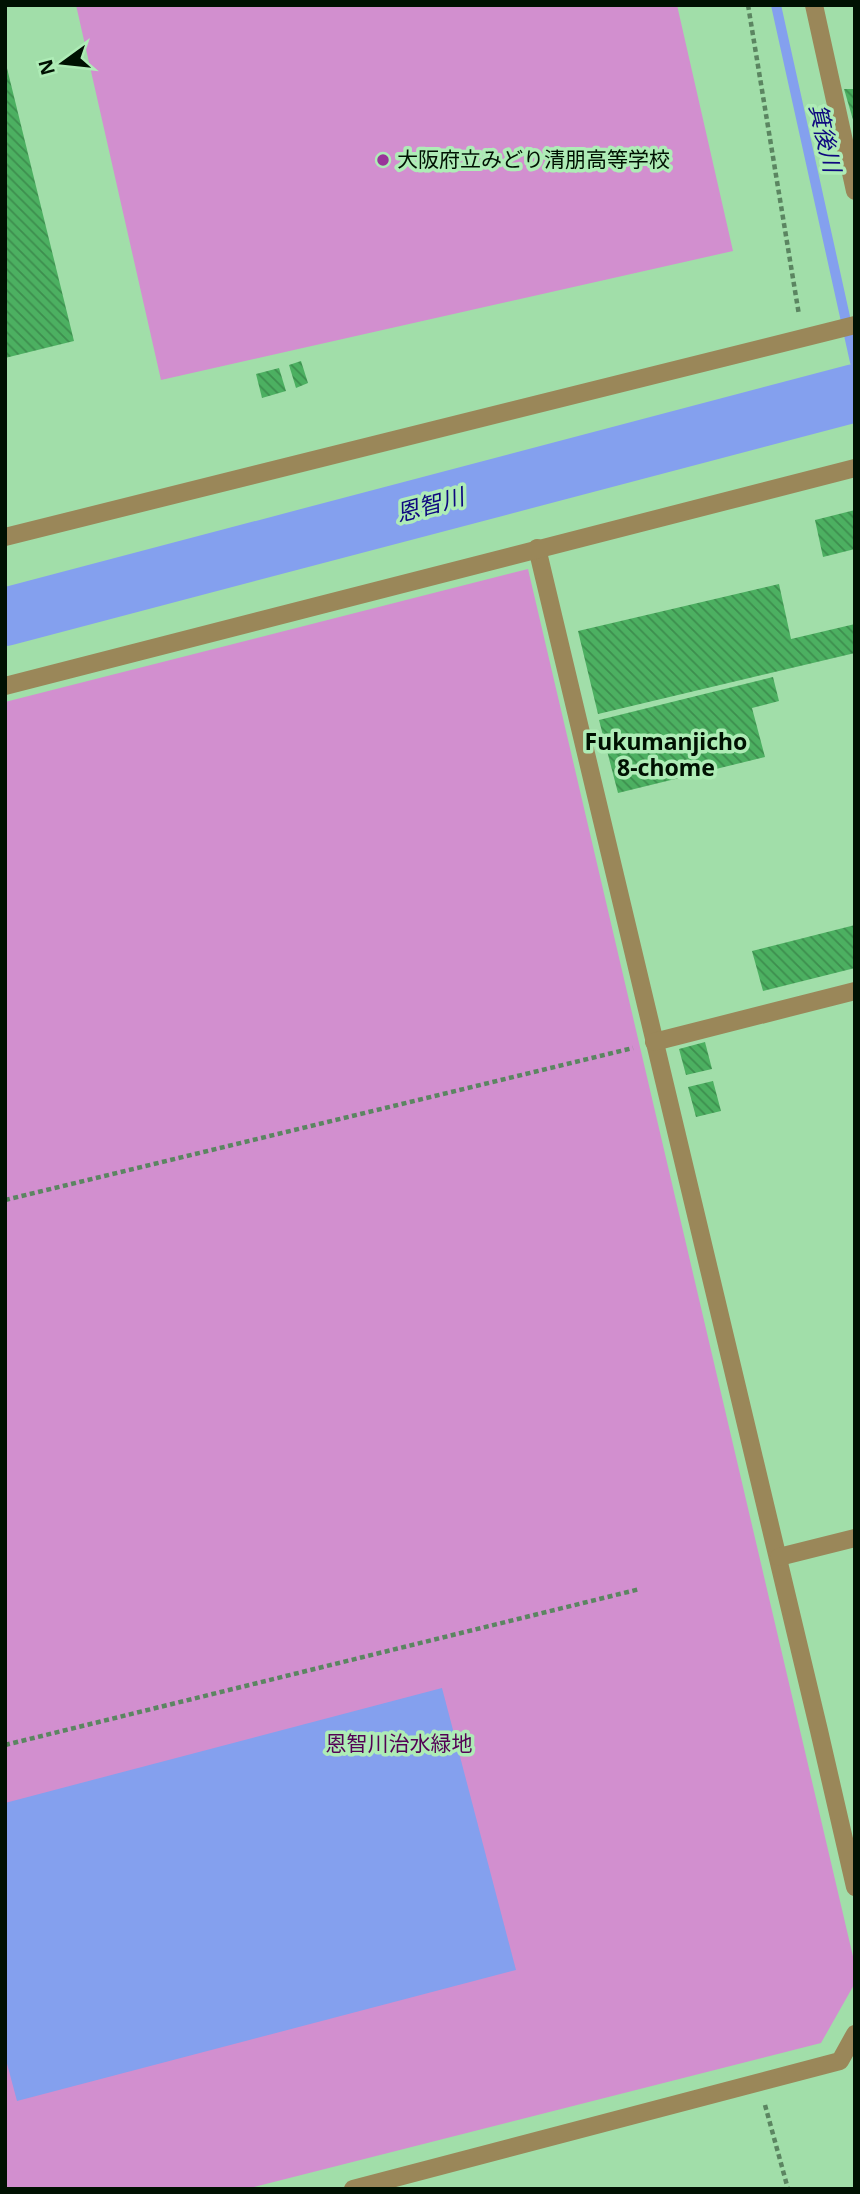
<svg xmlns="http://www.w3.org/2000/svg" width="860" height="2194" font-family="'Noto Sans','Noto Sans JP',sans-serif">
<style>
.park{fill:#d28fcf}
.water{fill:#84a0ee}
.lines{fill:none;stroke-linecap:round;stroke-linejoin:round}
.stream{stroke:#84a0ee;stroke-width:10}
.river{stroke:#84a0ee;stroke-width:58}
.building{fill:url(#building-back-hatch)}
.path{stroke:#5b8561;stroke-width:4.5;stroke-dasharray:5 3.5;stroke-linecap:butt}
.street{stroke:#9a8759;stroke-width:18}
.poi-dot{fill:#993499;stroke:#aeecb6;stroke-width:2.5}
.labels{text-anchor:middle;stroke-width:7;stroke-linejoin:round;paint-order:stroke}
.poi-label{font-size:21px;fill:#001102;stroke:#aeecb6;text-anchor:start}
.park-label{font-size:21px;fill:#540255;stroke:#aeecb6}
.water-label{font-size:23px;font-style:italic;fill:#0e077f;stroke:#aeecb6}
.neighbourhood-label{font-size:23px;font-weight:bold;fill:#001102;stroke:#aeecb6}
</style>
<defs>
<pattern id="building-back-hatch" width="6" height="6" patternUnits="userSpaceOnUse" patternTransform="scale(1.75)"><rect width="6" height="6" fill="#4cb061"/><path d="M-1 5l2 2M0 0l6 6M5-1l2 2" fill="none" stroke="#3d8e4e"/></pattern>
</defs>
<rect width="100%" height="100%" fill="#a1dea9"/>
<g class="park">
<polygon points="76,5 677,5 733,251 161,380"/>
<polygon points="528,569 855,1965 855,1983 821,2043 246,2189 5,2189 5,702"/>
</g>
<polygon class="water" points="442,1688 516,1970 17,2101 5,2056 5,1803"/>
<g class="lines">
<polyline class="stream" points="776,5 855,362"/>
<polyline class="river" points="5,617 855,393"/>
</g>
<g class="building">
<polygon points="5,60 74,341 5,358"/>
<polygon points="844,89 855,89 855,123 854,123"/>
<polygon points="301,361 308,383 296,388 289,365"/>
<polygon points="279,368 286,391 262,398 256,374"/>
<polygon points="855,510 855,549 823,557 815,520"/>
<polygon points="779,584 791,639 855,624 855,653 598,714 578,631"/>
<polygon points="773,677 779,701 752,708 765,757 618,793 599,720"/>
<polygon points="855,925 855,968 763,991 752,951"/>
<polygon points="705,1042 712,1069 686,1075 679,1049"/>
<polygon points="713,1081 721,1111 696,1117 688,1087"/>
</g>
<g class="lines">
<g class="path">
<polyline points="748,5 799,315"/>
<polyline points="5,1200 633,1048"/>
<polyline points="5,1745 640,1589"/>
<polyline points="765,2105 788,2189"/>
</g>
<g class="street">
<polyline points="814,5 855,191"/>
<polyline points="5,537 855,325"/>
<path d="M537,548C643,995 753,1440 855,1887"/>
<polyline points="5,686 855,468"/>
<polyline points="654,1042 855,991"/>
<polyline points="779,1557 855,1538"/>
<polyline points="353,2189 840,2061 855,2034"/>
</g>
</g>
<circle class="poi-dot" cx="383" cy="160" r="7"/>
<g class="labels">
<g class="poi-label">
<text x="397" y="167">大阪府立みどり清朋高等学校</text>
</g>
<g class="park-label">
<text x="399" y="1751">恩智川治水緑地</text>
</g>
<g class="water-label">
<text transform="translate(825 138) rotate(77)" y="8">箕後川</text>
<text transform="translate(430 505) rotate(-15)" y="8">恩智川</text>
</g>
<g class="neighbourhood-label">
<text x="666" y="750">Fukumanjicho<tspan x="666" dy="26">8-chome</tspan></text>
</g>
</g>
<rect width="860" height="2194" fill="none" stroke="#001102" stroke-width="14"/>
<g transform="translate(63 63) rotate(255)" stroke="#aeecb6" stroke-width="5" paint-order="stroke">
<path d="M0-5L12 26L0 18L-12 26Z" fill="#001102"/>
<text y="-10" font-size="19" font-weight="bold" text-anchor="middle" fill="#001102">N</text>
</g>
</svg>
